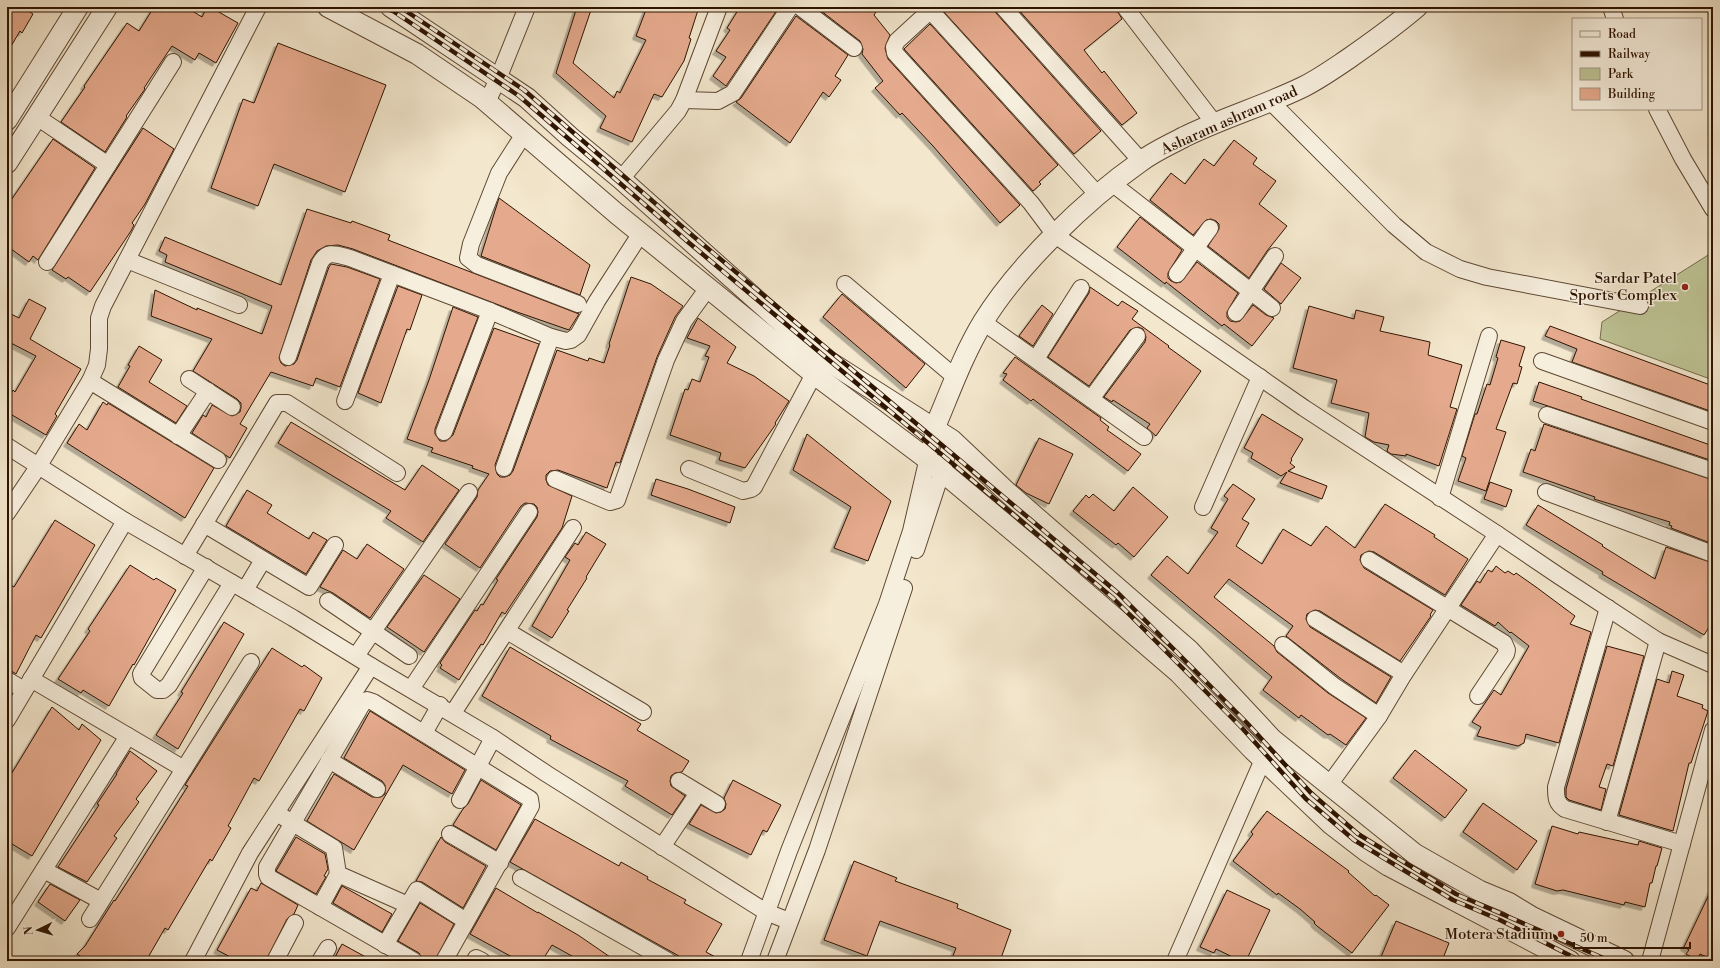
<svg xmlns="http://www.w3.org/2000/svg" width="1720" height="968" font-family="'Libre Bodoni',serif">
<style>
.green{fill:#bec496;stroke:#766c4b}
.building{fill:#e5aa8d;stroke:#2d1300;filter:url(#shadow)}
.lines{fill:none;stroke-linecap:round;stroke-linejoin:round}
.minor-casing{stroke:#5e4833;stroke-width:18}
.tertiary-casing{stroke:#5e4833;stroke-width:22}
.minor{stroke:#f7efde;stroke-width:16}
.tertiary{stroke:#f7efde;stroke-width:20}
.rail-casing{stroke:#2d1300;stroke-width:4.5}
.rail{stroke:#f7efde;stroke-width:3;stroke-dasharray:9;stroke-linecap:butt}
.poi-dot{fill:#8f2418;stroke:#f7efde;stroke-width:1.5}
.labels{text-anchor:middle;stroke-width:3;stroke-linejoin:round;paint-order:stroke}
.street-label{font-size:15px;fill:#2d1300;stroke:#f7efde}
.poi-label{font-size:15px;fill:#2d1300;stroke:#f7efde;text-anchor:end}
</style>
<defs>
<filter id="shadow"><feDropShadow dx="-3.5" dy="3.5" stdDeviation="0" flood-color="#0004"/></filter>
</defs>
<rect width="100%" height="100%" fill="#f3e7cd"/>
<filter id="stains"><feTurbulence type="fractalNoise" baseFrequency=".005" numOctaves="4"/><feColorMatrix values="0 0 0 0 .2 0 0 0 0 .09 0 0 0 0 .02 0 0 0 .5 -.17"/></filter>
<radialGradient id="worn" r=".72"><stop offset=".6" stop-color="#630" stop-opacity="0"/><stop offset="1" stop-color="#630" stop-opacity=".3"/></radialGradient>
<polygon class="green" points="1713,252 1713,380 1600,339 1602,322"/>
<g class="building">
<polygon points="7,7 22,7 33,14 22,33 20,31 7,53"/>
<polygon points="154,7 186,7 202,17 207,7 210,7 238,23 216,63 199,53 195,60 172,46 144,88 145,89 126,116 127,117 105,152 61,122 85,87 84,86 127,23 139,31"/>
<polygon points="577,7 592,7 573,63 614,98 617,91 620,93 646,40 636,36 647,7 699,7 689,38 691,39 684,61 662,97 654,94 632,142 600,128 606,116 556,73"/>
<polygon points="740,7 779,7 726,86 713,76 726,57 716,51 730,30 727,28"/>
<polygon points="816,7 879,7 874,15 890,35 885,48 888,59 1020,205 1000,223 933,146 902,113 900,115 875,88 883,81 862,54 863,49 860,41"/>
<polygon points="947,7 994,7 996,13 1101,131 1074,154 943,11"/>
<polygon points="1016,7 1115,7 1122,19 1084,50 1102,73 1104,71 1137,113 1122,125"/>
<polygon points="796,16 848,55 835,76 841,80 829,97 823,92 790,143 736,102 741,98"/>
<polygon points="930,24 1058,165 1039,182 1041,184 1033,191 904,49"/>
<polygon points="278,43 386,85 345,192 274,164 258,206 211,188 243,99 254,103"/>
<polygon points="143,128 174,149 145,204 132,223 134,225 131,231 90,292 68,277 66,279 52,270"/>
<polygon points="53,139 95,168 38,260 33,256 29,262 7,246 7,206"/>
<polygon points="1234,140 1257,158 1253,164 1276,181 1259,204 1287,226 1267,251 1249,278 1208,246 1219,229 1219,224 1216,221 1211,219 1206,220 1193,235 1150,200 1171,173 1185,184 1204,159 1214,166"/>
<polygon points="499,198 590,265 580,295 481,256"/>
<polygon points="307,209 351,223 352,221 390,235 388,240 579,314 569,330 517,312 353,249 338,245 326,246 317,251 311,260 279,358 281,363 285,366 294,364 297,360 329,267 331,264 347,267 380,279 340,387 316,378 313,386 271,372 240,424 247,428 230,458 192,433 203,415 206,417 212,405 232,416 240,412 241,408 241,403 237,399 193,371 212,339 151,316 155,290 197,310 197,308 262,334 272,306 165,262 167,255 159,251 165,237 281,285"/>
<polygon points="1140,217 1182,250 1168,273 1168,278 1171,281 1176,283 1181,282 1197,262 1238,293 1227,312 1227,317 1230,321 1236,322 1240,321 1253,305 1266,315 1274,318 1252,346 1224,324 1222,326 1166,282 1165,284 1117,247"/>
<polygon points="1281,263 1301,278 1281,304 1264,289"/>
<polygon points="631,277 651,284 683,306 675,317 657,357 620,463 616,462 607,488 558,470 550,471 546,475 546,480 548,485 572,496 562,528 505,614 502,612 483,645 481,644 459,680 440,668 442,665 440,663 475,610 477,611 481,604 483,605 498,580 496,579 537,517 538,512 537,507 534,504 525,503 521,506 480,568 445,544 477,497 478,490 489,474 472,468 473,466 431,452 433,448 407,439 429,380 453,307 478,317 435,429 435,434 440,441 446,441 453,435 494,328 539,344 495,465 497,474 500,477 505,477 510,475 513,471 557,350 588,361 589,358 604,363 610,345 609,344"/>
<polygon points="398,286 422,295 410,330 407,329 381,403 358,393"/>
<polygon points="1090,287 1118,306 1122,301 1138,311 1132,319 1169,346 1168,347 1201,371 1156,436 1147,428 1150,424 1113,400 1112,402 1104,397 1145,342 1146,337 1143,329 1138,327 1130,330 1089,386 1048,357 1089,293"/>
<polygon points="842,294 925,364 906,388 823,317"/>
<polygon points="29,299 46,308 30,339 81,369 55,414 57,416 46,435 7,412 7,400 13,390 15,392 36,356 7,341 7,312 19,318"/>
<polygon points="1042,305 1053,314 1033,346 1019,336"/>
<polygon points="1309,306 1354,319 1356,310 1384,317 1380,331 1430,342 1428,355 1462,365 1450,407 1457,409 1439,466 1406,454 1406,456 1391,454 1387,451 1389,445 1374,442 1365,437 1369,413 1331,403 1337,380 1293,368"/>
<polygon points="698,318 736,347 727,363 754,376 789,401 775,423 776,424 745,468 719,460 721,453 670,435 685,389 688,390 692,379 700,382 709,357 705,356 710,346 687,338"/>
<polygon points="1550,326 1713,386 1713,412 1572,362 1577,349 1545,336"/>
<polygon points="1501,340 1525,347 1519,366 1522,367 1517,384 1513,383 1496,429 1506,432 1486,491 1458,481 1466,458 1462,456 1475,414 1477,414 1487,384 1490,385 1498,358 1496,357"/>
<polygon points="139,346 162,360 149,382 187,406 176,423 118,387 130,366 128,365"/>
<polygon points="1015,357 1101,418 1100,420 1109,427 1107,430 1141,454 1128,471 1033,399 1031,401 1003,380 1007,374 1003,373"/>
<polygon points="1539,382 1582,397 1581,399 1713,446 1713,461 1533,401"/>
<polygon points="103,402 107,405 108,403 214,468 185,518 67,443 79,424 87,430"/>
<polygon points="1262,414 1303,439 1291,459 1292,460 1290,463 1295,467 1288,471 1327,486 1322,499 1280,483 1287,472 1281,476 1251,458 1253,453 1244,448"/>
<polygon points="291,422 405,490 422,465 459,490 423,542 386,518 391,511 278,443"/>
<polygon points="1544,424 1713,480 1713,544 1671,528 1672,526 1669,525 1670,522 1594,499 1595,497 1523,472 1531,449 1535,451"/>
<polygon points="807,434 891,501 868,561 834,548 851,507 793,470"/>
<polygon points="1039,438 1073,454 1049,504 1026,493 1016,485"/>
<polygon points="656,479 688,489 735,507 730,523 651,495"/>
<polygon points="1490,482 1512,490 1506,507 1484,499"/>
<polygon points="1233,484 1255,499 1242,519 1249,523 1236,546 1262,564 1283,529 1311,546 1326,526 1355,548 1385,504 1435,535 1434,537 1468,559 1445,595 1374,552 1369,551 1361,555 1360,560 1364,568 1433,610 1430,615 1431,616 1400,661 1320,611 1315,610 1307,614 1306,619 1310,627 1391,677 1376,703 1340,678 1286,636 1293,626 1229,579 1214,597 1274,646 1277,652 1328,693 1366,718 1346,745 1330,734 1328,735 1301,715 1299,718 1263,690 1272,677 1151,575 1167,556 1188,574 1218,532 1211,528 1228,499 1224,496"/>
<polygon points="1133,487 1168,517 1134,557 1118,543 1116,545 1073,511 1086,495 1089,498 1093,494 1114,511"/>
<polygon points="247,490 272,505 267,513 309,539 313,532 327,540 306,574 226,526"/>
<polygon points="1538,505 1603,545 1602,546 1655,579 1666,547 1713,563 1713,621 1704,635 1602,574 1603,572 1526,525"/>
<polygon points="55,520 95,545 41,638 36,635 16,674 7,668 7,583 14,587"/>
<polygon points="586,532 606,544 586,577 587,578 567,610 569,611 552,638 532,626 570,560 565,557 575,543 578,545"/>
<polygon points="367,544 404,569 370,618 333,593 320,587 343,550 357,559"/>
<polygon points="130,565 154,580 156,578 176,590 134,665 133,664 109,706 83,690 81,693 58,679 90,631 88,629"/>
<polygon points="1496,566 1505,573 1508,571 1514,575 1516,573 1536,587 1575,616 1570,624 1591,632 1559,743 1526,734 1524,743 1518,746 1477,736 1481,727 1472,722 1494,690 1501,695 1529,646 1511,632 1510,633 1498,622 1495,626 1461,605 1477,581 1480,583 1488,570 1492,572"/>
<polygon points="424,575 460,599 424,652 387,627"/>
<polygon points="224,622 244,634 178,749 156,735 183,693 181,692"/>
<polygon points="1607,646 1644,656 1613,766 1607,764 1599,787 1606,789 1601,810 1569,800 1566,797 1566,789"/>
<polygon points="510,647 641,724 637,730 689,761 682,772 675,773 671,776 670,781 671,786 685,796 672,815 625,786 628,781 550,739 551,736 482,696"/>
<polygon points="272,648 302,667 304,665 322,678 304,711 300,709 259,781 254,778 228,826 231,828 212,861 210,859 168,930 165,928 146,961 88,961 77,954 85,946 114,900 115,901 137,867 188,786 185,785"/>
<polygon points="1672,671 1684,675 1677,696 1703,705 1702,708 1708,711 1691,763 1689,763 1673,831 1619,815 1657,679 1669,683"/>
<polygon points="52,707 79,730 82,724 101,740 32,856 7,841 7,781"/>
<polygon points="370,711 465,770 452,794 403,765 354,850 307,821 334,774 372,797 381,797 385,794 385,785 382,781 344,758"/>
<polygon points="1415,750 1467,790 1445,818 1393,778"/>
<polygon points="130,751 157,771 136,799 139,802 114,836 117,838 87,882 58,867 99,805 97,804 117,774 116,774"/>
<polygon points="481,780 521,805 496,850 453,825 463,809 468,804"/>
<polygon points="733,780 781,805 767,832 763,830 751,855 689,824 701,805 716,813 721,812 725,809 726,804 724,798"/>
<polygon points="1483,803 1537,841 1517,870 1463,832"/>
<polygon points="1267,811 1349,871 1348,872 1375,896 1376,895 1389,905 1352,953 1317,926 1314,923 1315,922 1300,909 1278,893 1277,895 1233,861 1253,834 1251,832"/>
<polygon points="535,819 619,866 621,862 648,877 647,879 686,900 684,903 722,924 706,952 723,961 677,961 679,956 510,862"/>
<polygon points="1552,826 1578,834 1579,832 1638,845 1639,841 1662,848 1657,866 1656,866 1652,883 1650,883 1645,907 1625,902 1624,905 1563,890 1557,891 1535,884"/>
<polygon points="296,837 325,854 328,869 324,876 326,877 316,894 276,871"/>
<polygon points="441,837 445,842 486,866 463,908 422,882 416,881"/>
<polygon points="854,861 897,878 895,881 958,904 957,908 1011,930 1000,961 951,961 956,948 880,921 867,956 824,940"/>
<polygon points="261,883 298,905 294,914 287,919 266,961 238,961 217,950 251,888 257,891"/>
<polygon points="50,884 80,900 65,921 38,902"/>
<polygon points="342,886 392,914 382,932 333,903"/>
<polygon points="1713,886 1713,960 1700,954 1697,960 1686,954 1689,950 1684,947"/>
<polygon points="496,888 538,913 538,912 578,935 616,961 581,961 552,945 542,961 510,961 512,957 470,934"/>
<polygon points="1227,890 1270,910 1246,961 1241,961 1216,949 1214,953 1200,947"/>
<polygon points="420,903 454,924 435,961 423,961 419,953 398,941"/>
<polygon points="1396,921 1449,943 1442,961 1391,961 1381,957"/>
<polygon points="342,944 373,961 333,961"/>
</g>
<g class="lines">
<g class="minor-casing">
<g id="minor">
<polyline points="800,7 854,48"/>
<polyline points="934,7 897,41 894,47 895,53 1031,203 1055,235 1304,408 1497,534 1559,576 1658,641 1713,665"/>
<polyline points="1003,7 1141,161"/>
<polyline points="1125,7 1215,124"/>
<polyline points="1611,7 1615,19"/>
<polyline points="930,10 1098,195"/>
<polyline points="684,100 718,101 733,93 790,7"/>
<polyline points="1270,101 1394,225 1426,252 1460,269 1487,277 1640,306"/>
<polyline points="487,102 498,79 527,7"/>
<polyline points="1657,109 1683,159 1713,209"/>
<polyline points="37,117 108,165"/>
<polyline points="524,134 499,173 471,244 468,258 477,265 578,304"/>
<polyline points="621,179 678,111 684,100 719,7"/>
<polyline points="1113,184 1272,308"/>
<polyline points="127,260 239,305"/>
<polyline points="47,262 173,62"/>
<polyline points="1177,274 1210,228"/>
<polyline points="845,284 955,377"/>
<polyline points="1236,313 1275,256"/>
<polyline points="983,322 1144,437"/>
<path d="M288,357L320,263C328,249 337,255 350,258L490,311L551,337L566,341L571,340L578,335L597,301L641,233"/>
<polyline points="1036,359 1081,288"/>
<polyline points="1542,361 1713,422"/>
<polyline points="189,379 232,407"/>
<polyline points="90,381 218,460"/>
<polyline points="1091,399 1137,336"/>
<polyline points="345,401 392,274"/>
<polyline points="1547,415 1713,471"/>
<polyline points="444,432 490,311"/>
<polyline points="178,436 208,391"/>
<polyline points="7,446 125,521 293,618 371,666 493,738 547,774 766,912 789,921"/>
<polyline points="504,468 551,337"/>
<polyline points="689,469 743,491 751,489 754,487 814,374"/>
<polyline points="555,479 610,502 617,500 666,360 684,321 708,288"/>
<polyline points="1546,492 1713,554"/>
<polyline points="1440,498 1489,336"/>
<polyline points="1203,507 1260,377"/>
<polyline points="7,513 38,467 90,381 97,365 99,349 99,318 103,306 258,7"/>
<polyline points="204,524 309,587 335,545"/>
<polyline points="916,550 952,440"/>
<polyline points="185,556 277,403 287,403 397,473"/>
<polyline points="1369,560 1504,643 1507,650 1506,654 1478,696"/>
<polyline points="206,567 141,674 142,678 157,690 163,690 169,685 232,583"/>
<polyline points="245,590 263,560"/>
<polyline points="328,601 409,656"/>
<path d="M1608,608L1556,787C1556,798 1556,803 1565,809L1682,844"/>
<polyline points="1315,619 1404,674"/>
<polyline points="507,631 643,712"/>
<polyline points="1283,645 1334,686 1379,716"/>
<polyline points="356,656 469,492"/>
<polyline points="31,679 184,769"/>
<polyline points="7,680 24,690"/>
<polyline points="411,689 529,512"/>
<polyline points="453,713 573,528"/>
<polyline points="7,720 125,521"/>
<polyline points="424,733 440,705"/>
<polyline points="329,760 377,789"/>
<polyline points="679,781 717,804"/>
<polyline points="1329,785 1379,716 1404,674 1497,534"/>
<polyline points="460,800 493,738"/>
<polyline points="283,817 334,848 338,874 408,905"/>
<polyline points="1607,822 1658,641"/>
<polyline points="450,834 500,863"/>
<polyline points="662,847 698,793"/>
<polyline points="44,870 101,901"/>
<polyline points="521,878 668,961"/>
<polyline points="320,907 338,874"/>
<polyline points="90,919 251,662"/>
<polyline points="7,928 128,736"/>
<polyline points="385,945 417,890 466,921"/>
<polyline points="476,958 482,961"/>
<polyline points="193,961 250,853 371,666"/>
<polyline points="275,961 295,923"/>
<polyline points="320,961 328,948"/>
<polyline points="414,961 268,877 267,874 267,867 364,701 367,700 373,702 530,799 531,806 444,961"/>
<polyline points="749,961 789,851 887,604 911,531 935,427"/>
<polyline points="775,961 817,850 904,588"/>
<polyline points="1175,961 1272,739"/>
<polyline points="1650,961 1713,730"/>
</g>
</g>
<g class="tertiary-casing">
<g id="tertiary">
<polyline points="328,7 417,54 482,98 617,214 814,374 927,459 1043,556 1179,673 1253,750 1331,824 1366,851 1389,866 1570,961"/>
<polyline points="391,7 527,98 570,137 621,179 817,354 952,440 1007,492 1189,650 1272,739 1415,854 1480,891 1509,903 1532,917 1624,961"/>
<polyline points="7,120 78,7"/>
<polyline points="7,163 107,7"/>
<path d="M935,427C950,392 963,355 983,322C1018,265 1086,200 1140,162C1153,152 1169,145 1184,137C1222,118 1264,106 1303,87C1319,79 1333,69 1348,59C1371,43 1395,26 1417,7"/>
</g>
</g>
<use href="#minor" class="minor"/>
<use href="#tertiary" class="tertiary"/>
<g class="rail-casing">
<g id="rail">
<polyline points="381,7 393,11 519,96 688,242 1113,598 1242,728 1306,799 1354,840 1453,900 1500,920 1581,961"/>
<polyline points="400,7 524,90 693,236 1118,593 1247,723 1311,793 1358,834 1456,894 1610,961"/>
</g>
</g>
<use href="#rail" class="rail"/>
</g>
<g class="poi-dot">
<circle cx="1685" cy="287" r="4"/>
<circle cx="1561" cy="934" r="4"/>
</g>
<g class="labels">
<g class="street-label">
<text transform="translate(1229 120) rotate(-24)" y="5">Asharam ashram road</text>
</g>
<g class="poi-label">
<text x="1677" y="283">Sardar Patel<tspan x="1677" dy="17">Sports Complex</tspan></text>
<text x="1553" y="939">Motera Stadium</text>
</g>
</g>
<rect width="1720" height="968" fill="none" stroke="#f3e7cd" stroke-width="24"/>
<rect x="8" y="8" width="1704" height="952" fill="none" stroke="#2d1300" stroke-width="2"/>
<rect x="12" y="12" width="1696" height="944" fill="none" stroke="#2d1300"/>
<rect x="1572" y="18" width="130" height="92" fill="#f7efde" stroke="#a69785"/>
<rect x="1580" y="31" width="20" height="6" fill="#f7efde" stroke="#a69785"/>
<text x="1608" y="38" font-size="12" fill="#2d1300">Road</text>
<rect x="1580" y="51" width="20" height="6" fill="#2d1300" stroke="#a69785"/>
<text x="1608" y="58" font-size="12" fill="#2d1300">Railway</text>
<rect x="1580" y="68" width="20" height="12" fill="#bec496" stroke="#a69785"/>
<text x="1608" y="78" font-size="12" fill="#2d1300">Park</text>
<rect x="1580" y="88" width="20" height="12" fill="#e5aa8d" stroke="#a69785"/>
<text x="1608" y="98" font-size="12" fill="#2d1300">Building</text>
<g transform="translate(38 930) rotate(265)" stroke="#f7efde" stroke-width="3" paint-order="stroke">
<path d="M0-3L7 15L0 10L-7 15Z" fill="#2d1300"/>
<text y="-6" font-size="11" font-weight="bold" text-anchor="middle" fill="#2d1300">N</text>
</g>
<path d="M1574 942v6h116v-6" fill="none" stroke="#2d1300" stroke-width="2"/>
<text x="1580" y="942" font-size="12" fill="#2d1300" stroke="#f7efde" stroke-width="3" paint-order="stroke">50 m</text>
<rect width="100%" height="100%" filter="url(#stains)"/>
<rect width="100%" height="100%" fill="url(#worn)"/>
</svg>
